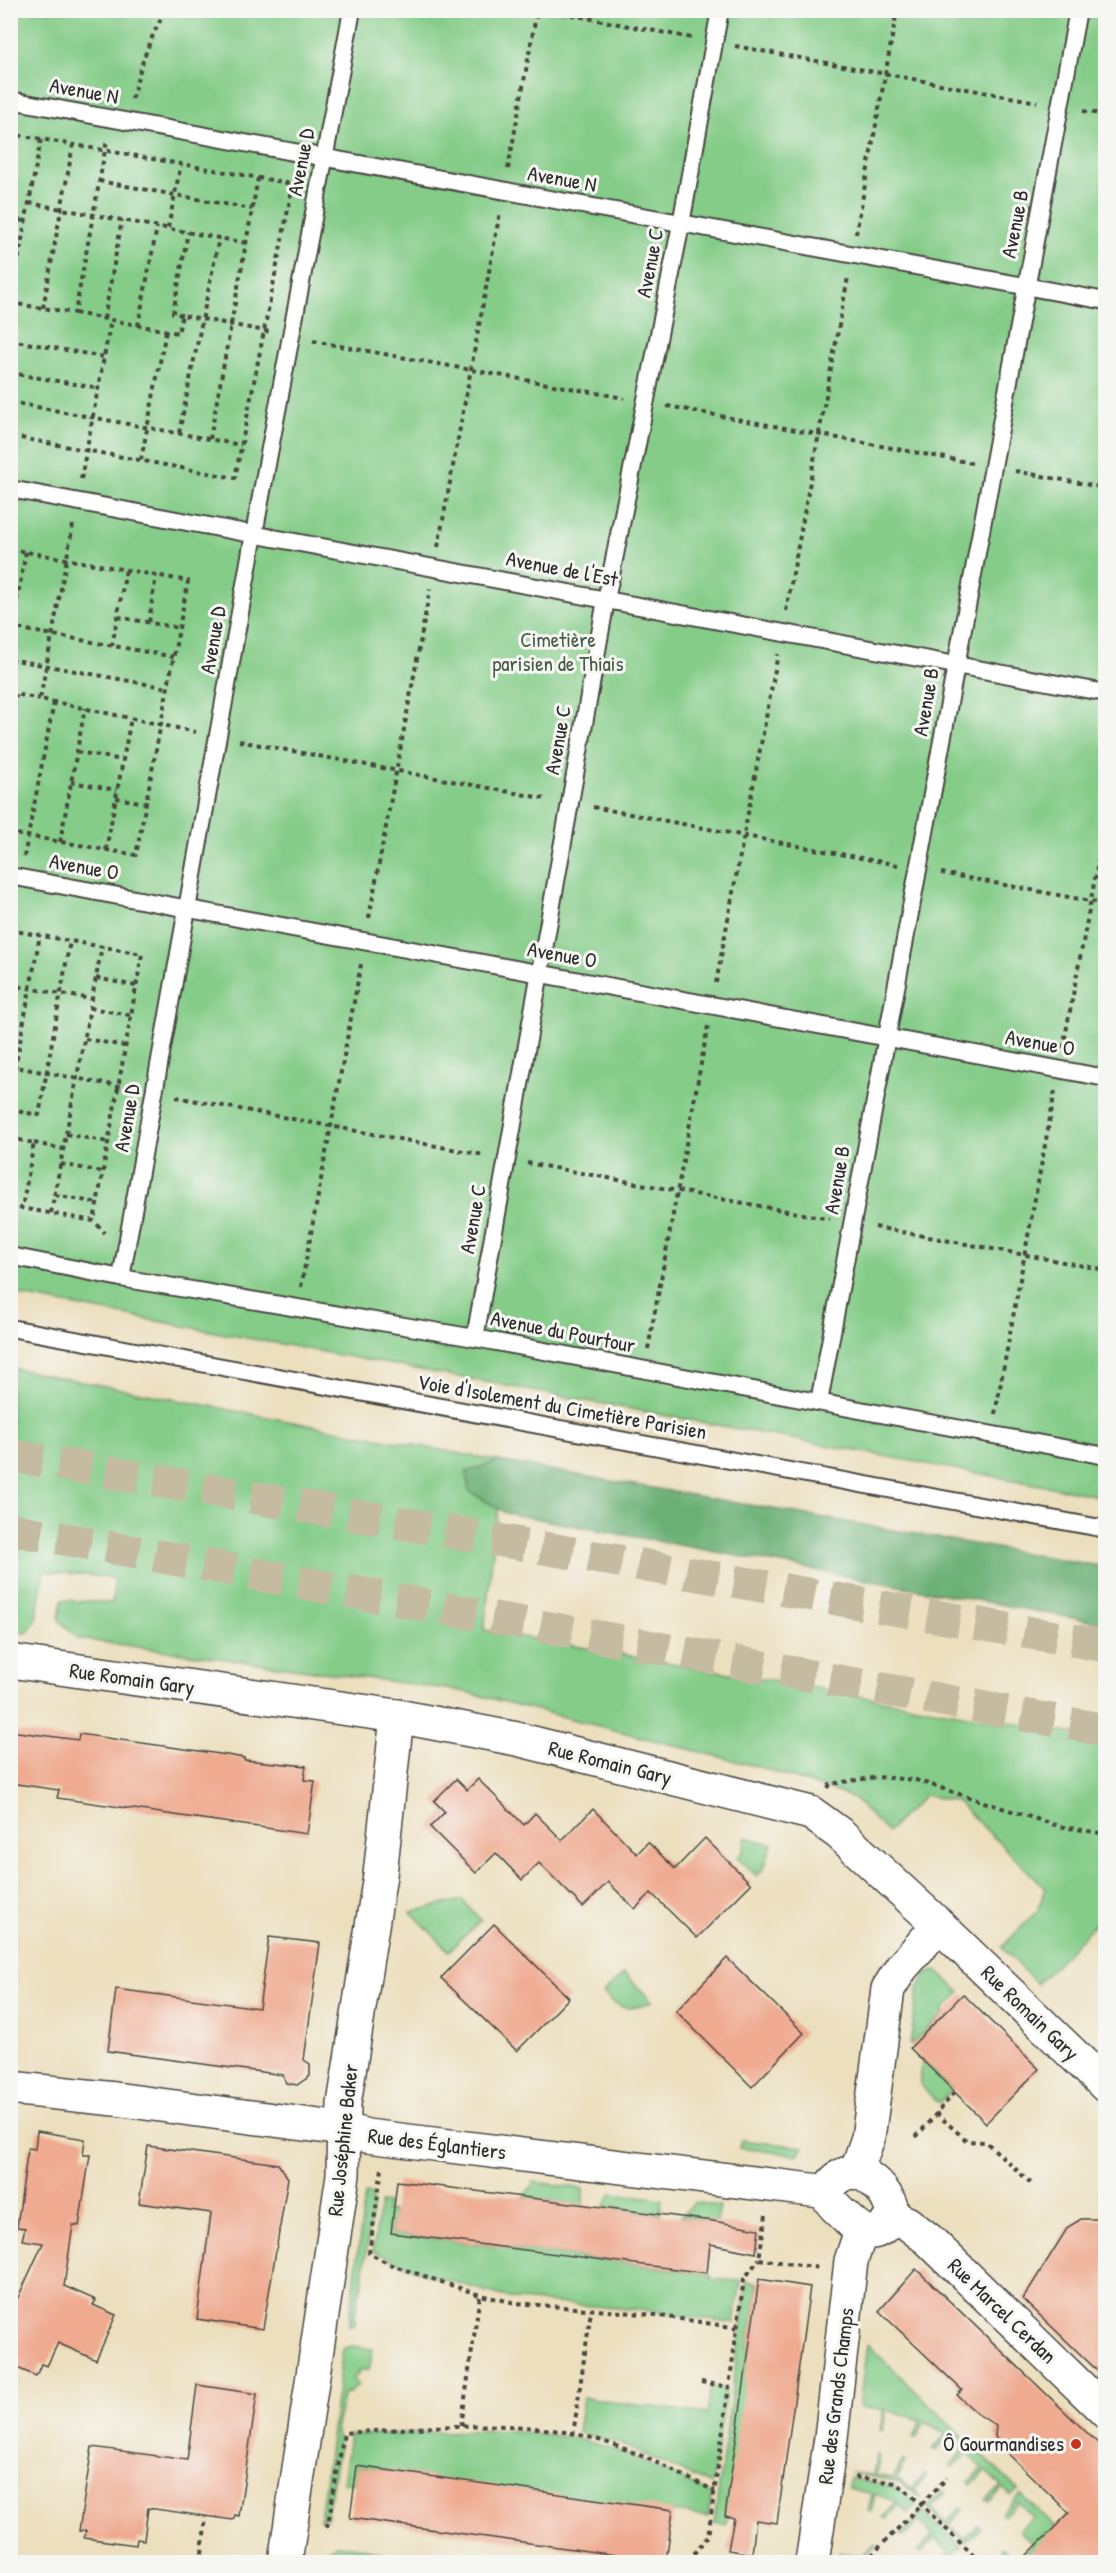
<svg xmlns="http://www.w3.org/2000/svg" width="1116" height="2573" font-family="'Patrick Hand',sans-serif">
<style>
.green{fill:#84cc88;stroke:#587c5a;stroke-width:1.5}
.forest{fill:#6bb074;stroke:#4b6e50;stroke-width:1.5}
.building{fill:#efaa90}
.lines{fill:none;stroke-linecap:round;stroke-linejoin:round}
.highway-tunnel{stroke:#c5bba1;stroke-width:33;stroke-dasharray:33 16;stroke-linecap:butt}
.lane-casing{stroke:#484641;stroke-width:20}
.street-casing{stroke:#484641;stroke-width:36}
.path{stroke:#484641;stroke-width:4;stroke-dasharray:4.5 4.5;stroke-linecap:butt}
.lane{stroke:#fff;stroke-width:16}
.street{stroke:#fff;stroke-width:33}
.poi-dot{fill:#c8321e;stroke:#f6f6f2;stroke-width:2}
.labels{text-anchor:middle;stroke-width:6;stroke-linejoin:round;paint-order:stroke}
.street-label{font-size:21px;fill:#2b2b2b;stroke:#f6f6f2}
.park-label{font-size:21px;fill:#465b47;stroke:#f6f6f2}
.poi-label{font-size:21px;fill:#2b2b2b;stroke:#f6f6f2;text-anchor:end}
</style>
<rect width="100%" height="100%" fill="#f6f6f2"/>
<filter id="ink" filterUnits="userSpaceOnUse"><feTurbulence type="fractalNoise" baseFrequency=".0167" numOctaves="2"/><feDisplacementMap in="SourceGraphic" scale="12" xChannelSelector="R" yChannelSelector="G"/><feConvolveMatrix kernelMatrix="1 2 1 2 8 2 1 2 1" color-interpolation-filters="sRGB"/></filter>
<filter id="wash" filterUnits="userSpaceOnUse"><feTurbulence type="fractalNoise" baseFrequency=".008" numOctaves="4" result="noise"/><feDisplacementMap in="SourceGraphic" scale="24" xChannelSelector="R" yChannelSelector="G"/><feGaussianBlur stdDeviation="1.35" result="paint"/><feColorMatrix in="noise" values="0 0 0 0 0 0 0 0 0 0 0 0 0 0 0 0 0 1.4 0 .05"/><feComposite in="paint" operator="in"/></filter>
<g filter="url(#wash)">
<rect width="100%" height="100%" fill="#ecdfbe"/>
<g class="green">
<polygon points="10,11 1105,11 1105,1497 11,1294"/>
<polygon points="11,1368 498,1461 466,1472 470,1491 498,1508 484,1630 1105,1739 1105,1922 1098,1921 1037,1984 1002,1947 1038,1910 1045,1888 958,1802 925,1795 887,1832 852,1797 763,1768 462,1691 79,1639 59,1620 62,1600 112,1603 115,1578 44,1571 36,1619 27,1633 11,1631"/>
<polygon points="746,1837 772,1844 764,1868 757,1876 737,1858 743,1852"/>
<polygon points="462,1900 481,1920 449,1951 411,1912"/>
<polygon points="937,1971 960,1992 942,2011 944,2013 910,2045 918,1989 926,1974"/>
<path d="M624,1973L652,2001C631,2012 619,2010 603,1993Z"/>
<path d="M923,2061L952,2090L939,2103C922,2089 915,2083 923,2061Z"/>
<polygon points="741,2140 804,2147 797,2155 739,2148"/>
<polygon points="534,2182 583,2189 583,2205 524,2197"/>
<polygon points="612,2193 662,2199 660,2214 604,2207"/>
<path d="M365,2194L373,2195V2202L362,2285C356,2295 359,2305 354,2316L356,2320L354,2324L349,2325Z"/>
<polygon points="694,2202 720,2206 717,2221 681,2217"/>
<polygon points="380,2203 387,2204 386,2211 394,2212 391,2233 711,2274 711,2279 741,2281 734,2324 655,2311 517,2300 426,2274 373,2251"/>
<polygon points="747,2281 758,2283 726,2525 714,2523"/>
<polygon points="867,2344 1018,2490 1011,2496 1003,2488 989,2502 986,2500 1001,2486 985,2471 971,2485 969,2482 983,2468 967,2454 953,2467 950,2465 964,2450 949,2437 936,2450 933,2448 947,2434 925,2422 916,2439 913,2438 922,2420 886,2410 883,2430 880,2430 884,2410 859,2407"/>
<polygon points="352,2346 373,2349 369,2370 359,2370 359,2374 352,2378 358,2386 349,2393 344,2393 336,2425 339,2446 326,2519 320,2520 343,2348"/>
<polygon points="711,2386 726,2389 712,2485 618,2443 578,2433 583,2398 707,2414"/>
<path d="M503,2430C540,2433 580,2437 616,2450C649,2462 680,2479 712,2494L708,2517L357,2466L355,2483H343L350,2435Z"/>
<polygon points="876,2455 879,2456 876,2475 893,2478 903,2461 906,2462 897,2478 911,2488 925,2474 927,2476 914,2490 922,2499 900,2482 850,2473 873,2475"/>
<polygon points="849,2478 897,2487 916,2504 908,2513 899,2505 886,2519 883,2517 897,2502 875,2494 871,2513 868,2512 872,2494 848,2488"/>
<polygon points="943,2491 945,2493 931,2508 946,2523 960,2508 963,2511 949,2525 964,2539 978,2525 981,2528 965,2543 927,2507"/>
<polygon points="1021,2494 1059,2531 1020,2562 1012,2562 1000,2551 1002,2548 1016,2561 1033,2544 1019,2531 1033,2517 1018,2502 1004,2516 1001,2513"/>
<polygon points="923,2511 961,2547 947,2562 942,2562 950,2553 936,2539 921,2553 919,2551 933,2536 918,2522 904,2536 901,2534"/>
<polygon points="875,2543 877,2545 860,2562 839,2562 840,2552 861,2556"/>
<path d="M337,2545C352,2547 386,2545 388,2562H326L329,2548Z"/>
</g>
<polygon class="forest" points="498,1461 1105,1567 1105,1624 506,1513 469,1491 466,1472"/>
<g id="blocks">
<g class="building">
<polygon points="10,1731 78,1740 79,1734 227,1755 244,1758 244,1760 306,1766 304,1780 315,1781 307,1834 57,1798 59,1790 10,1783"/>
<polygon points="456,1779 467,1790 478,1779 524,1825 535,1813 562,1840 593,1809 637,1854 648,1842 675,1869 705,1838 751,1884 697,1938 651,1893 635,1909 608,1882 583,1907 539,1863 522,1880 496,1853 476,1873 430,1827 445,1812 434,1801"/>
<polygon points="494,1924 569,1998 517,2051 441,1978"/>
<polygon points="269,1937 320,1943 304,2060 310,2064 310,2076 297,2085 286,2083 283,2075 108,2051 116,1989 259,2008"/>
<polygon points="727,1958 804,2033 752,2087 676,2011"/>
<polygon points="963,1994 1039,2069 986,2123 910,2048"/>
<polygon points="37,2131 85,2139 83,2155 90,2155 79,2226 73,2225 64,2286 96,2300 93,2305 116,2315 96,2360 58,2343 47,2366 41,2364 36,2376 10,2365 10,2315 43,2243 22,2240 25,2228 17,2227 28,2148 35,2149"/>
<polygon points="148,2146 278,2164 288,2178 263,2329 197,2319 211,2213 139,2203"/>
<polygon points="397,2181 713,2221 759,2229 756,2253 710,2244 707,2273 391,2233"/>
<polygon points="1081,2219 1106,2219 1106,2379 1023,2299 1068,2227"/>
<polygon points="916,2269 1106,2451 1106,2562 1020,2562 1069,2513 999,2445 995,2436 996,2426 978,2414 957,2395 962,2390 879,2311"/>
<polygon points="759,2279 810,2287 777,2523 756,2520 752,2554 728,2550 734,2518 725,2516"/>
<polygon points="197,2385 257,2394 239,2516 235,2515 233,2520 148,2508 144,2540 137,2539 136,2545 84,2538 86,2531 79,2531 92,2447 187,2460"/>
<polygon points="357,2466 673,2510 666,2562 350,2518"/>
</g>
</g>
</g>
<g filter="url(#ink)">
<use href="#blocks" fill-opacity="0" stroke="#484641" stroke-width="1.5"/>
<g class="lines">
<g class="highway-tunnel">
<polyline points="10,1455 1106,1646"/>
<polyline points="10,1529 1106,1730"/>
</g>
<g class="lane-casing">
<g id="lane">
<polyline points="10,100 1106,301"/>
<polyline points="10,489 1106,693"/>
<polyline points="10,876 1106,1078"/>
<polyline points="10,1256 121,1278 475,1338 1106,1456"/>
<polyline points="121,1278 254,534 352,10"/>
<polyline points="10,1328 1106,1529"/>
<polyline points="475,1338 606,600 681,224 720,10"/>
<polyline points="819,1402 1078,10"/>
</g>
</g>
<g class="street-casing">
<g id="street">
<polyline points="10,1661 397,1716 517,1739 811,1813 840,1834 939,1925 1106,2086"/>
<polyline points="10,2088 115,2099 342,2129 367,2136 828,2192"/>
<path d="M852,2172C871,2172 894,2199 892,2217C875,2241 862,2233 845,2216C839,2210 832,2205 828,2197C827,2184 840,2174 852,2172Z"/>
<polyline points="856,2172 868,2138 888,1989 902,1967 939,1925"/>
<polyline points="892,2217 907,2223 929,2240 1106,2412"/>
<polyline points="285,2562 343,2175 344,2104 380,1875 397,1716"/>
<polyline points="812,2562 831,2438 851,2261 861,2231"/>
</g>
</g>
<g class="path">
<polyline points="545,10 692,38"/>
<polyline points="735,46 1037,102"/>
<path d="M132,99C140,67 149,39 166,10"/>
<polyline points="1083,111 1106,115"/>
<polyline points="10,134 41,139"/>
<polyline points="508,169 537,10"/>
<polyline points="99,181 252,209"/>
<polyline points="29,203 246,243"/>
<polyline points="10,219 26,221"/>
<polyline points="168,228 181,164"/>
<polyline points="856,234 897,10"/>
<polyline points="10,303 41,139 293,184 235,478 10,436"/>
<polyline points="10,303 75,313 107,140"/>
<polyline points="43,308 73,145"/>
<polyline points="75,313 178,333 182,315 270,332"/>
<polyline points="182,315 173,313 188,232"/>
<polyline points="104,319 122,220"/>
<polyline points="138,326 157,227"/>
<polyline points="10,340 104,357"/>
<polyline points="313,341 624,398"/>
<polyline points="10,373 98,388"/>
<polyline points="10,402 241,445"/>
<polyline points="667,406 972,463"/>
<polyline points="179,433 219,238"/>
<polyline points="210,439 258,178"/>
<polyline points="141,460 166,331"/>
<polyline points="1015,471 1106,488"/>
<polyline points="81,479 111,320"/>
<polyline points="73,525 40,699 196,732"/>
<polyline points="438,547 500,212"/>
<polyline points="10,549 188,581 136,855 10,833"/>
<polyline points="10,595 18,597"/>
<polyline points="786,611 848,277"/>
<polyline points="118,617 179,628"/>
<polyline points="149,622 156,575"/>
<polyline points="10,627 174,657"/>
<polyline points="12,627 26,551"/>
<polyline points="112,646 126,570"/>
<polyline points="10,659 168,688"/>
<polyline points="10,693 40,699"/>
<polyline points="10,725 16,694"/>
<polyline points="239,741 547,799"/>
<polyline points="77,752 123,760"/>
<polyline points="71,782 117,790"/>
<polyline points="116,798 146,803"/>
<polyline points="593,807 898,865"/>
<polyline points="60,842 85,708"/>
<polyline points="106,850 131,718"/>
<polyline points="24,857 54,702"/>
<polyline points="941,873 1106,904"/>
<polyline points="369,918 430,589"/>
<polyline points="10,930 142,954 94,1221"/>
<polyline points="10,931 16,900"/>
<polyline points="96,978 136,986"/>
<polyline points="716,983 778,654"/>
<polyline points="10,985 91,999"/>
<polyline points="90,1008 130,1015"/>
<polyline points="85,1039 125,1046"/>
<polyline points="1063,1048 1106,820"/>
<polyline points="10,1066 134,1089"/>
<polyline points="10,1095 40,935"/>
<polyline points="176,1097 484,1155"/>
<polyline points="10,1110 39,1115 70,941"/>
<polyline points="66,1134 108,1142"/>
<polyline points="10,1138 34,1143 22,1208"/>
<polyline points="34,1143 63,1149"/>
<polyline points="527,1163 830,1219"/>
<polyline points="61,1164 102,1172"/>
<polyline points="55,1195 97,1203"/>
<polyline points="10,1206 94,1221 105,1233"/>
<polyline points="51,1213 102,946"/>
<polyline points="875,1227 1106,1270"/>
<polyline points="301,1287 361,964"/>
<polyline points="648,1349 708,1026"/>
<polyline points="995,1414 1055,1091"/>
<polyline points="828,1788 830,1784 877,1777 916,1780 1058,1826 1106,1834"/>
<polyline points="936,2113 967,2141 986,2142 1033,2185"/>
<polyline points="916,2137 955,2092"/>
<polyline points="382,2169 369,2253 391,2265 418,2274 480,2295 516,2303 655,2315 738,2328"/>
<polyline points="766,2215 759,2259 820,2268"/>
<polyline points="701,2382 729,2387"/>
<polyline points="461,2426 480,2295"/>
<polyline points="573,2435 591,2311"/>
<polyline points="855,2477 895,2483 905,2489 977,2559"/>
<path d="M325,2527L328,2524L344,2433C426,2428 519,2416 599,2440C639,2452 677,2473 715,2491"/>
<polyline points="185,2562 185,2560 201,2562 206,2516"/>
<polyline points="690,2562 691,2557 708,2536 744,2279 759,2259"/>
<polyline points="865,2562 947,2478"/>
</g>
<use href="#lane" class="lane"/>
<use href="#street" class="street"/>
</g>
</g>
<circle class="poi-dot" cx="1076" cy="2444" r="6"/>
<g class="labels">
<g class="street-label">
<text transform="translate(84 91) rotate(10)" y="7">Avenue N</text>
<text transform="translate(301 162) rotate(-79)" y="7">Avenue D</text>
<text transform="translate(562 179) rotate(10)" y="7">Avenue N</text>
<text transform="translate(1015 224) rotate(-79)" y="7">Avenue B</text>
<text transform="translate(650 263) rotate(-79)" y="7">Avenue C</text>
<text transform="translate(562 569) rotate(11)" y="7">Avenue de l'Est</text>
<text transform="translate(213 640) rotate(-80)" y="7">Avenue D</text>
<text transform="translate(926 702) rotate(-80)" y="7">Avenue B</text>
<text transform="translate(558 740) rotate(-80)" y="7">Avenue C</text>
<text transform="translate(84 867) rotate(10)" y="7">Avenue O</text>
<text transform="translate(562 955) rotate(10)" y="7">Avenue O</text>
<text transform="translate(1040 1043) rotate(10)" y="7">Avenue O</text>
<text transform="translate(127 1118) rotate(-80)" y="7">Avenue D</text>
<text transform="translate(837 1180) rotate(-80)" y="7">Avenue B</text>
<text transform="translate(473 1219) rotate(-80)" y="7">Avenue C</text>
<text transform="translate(563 1332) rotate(11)" y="7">Avenue du Pourtour</text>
<text transform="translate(562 1407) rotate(10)" y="7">Voie d'Isolement du Cimetière Parisien</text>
<text transform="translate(132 1679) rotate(8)" y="7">Rue Romain Gary</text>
<text transform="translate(610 1763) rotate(14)" y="7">Rue Romain Gary</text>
<text transform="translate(1030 2013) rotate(44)" y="7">Rue Romain Gary</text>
<text transform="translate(343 2140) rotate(-84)" y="7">Rue Joséphine Baker</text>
<text transform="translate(437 2144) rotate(7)" y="7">Rue des Églantiers</text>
<text transform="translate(1002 2311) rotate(44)" y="7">Rue Marcel Cerdan</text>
<text transform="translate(836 2396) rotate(-83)" y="7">Rue des Grands Champs</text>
</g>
<g class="park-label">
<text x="558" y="647">Cimetière<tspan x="558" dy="24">parisien de Thiais</tspan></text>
</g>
<g class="poi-label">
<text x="1064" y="2451">Ô Gourmandises</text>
</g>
</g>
<rect width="1116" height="2573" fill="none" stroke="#f6f6f2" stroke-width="36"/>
</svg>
